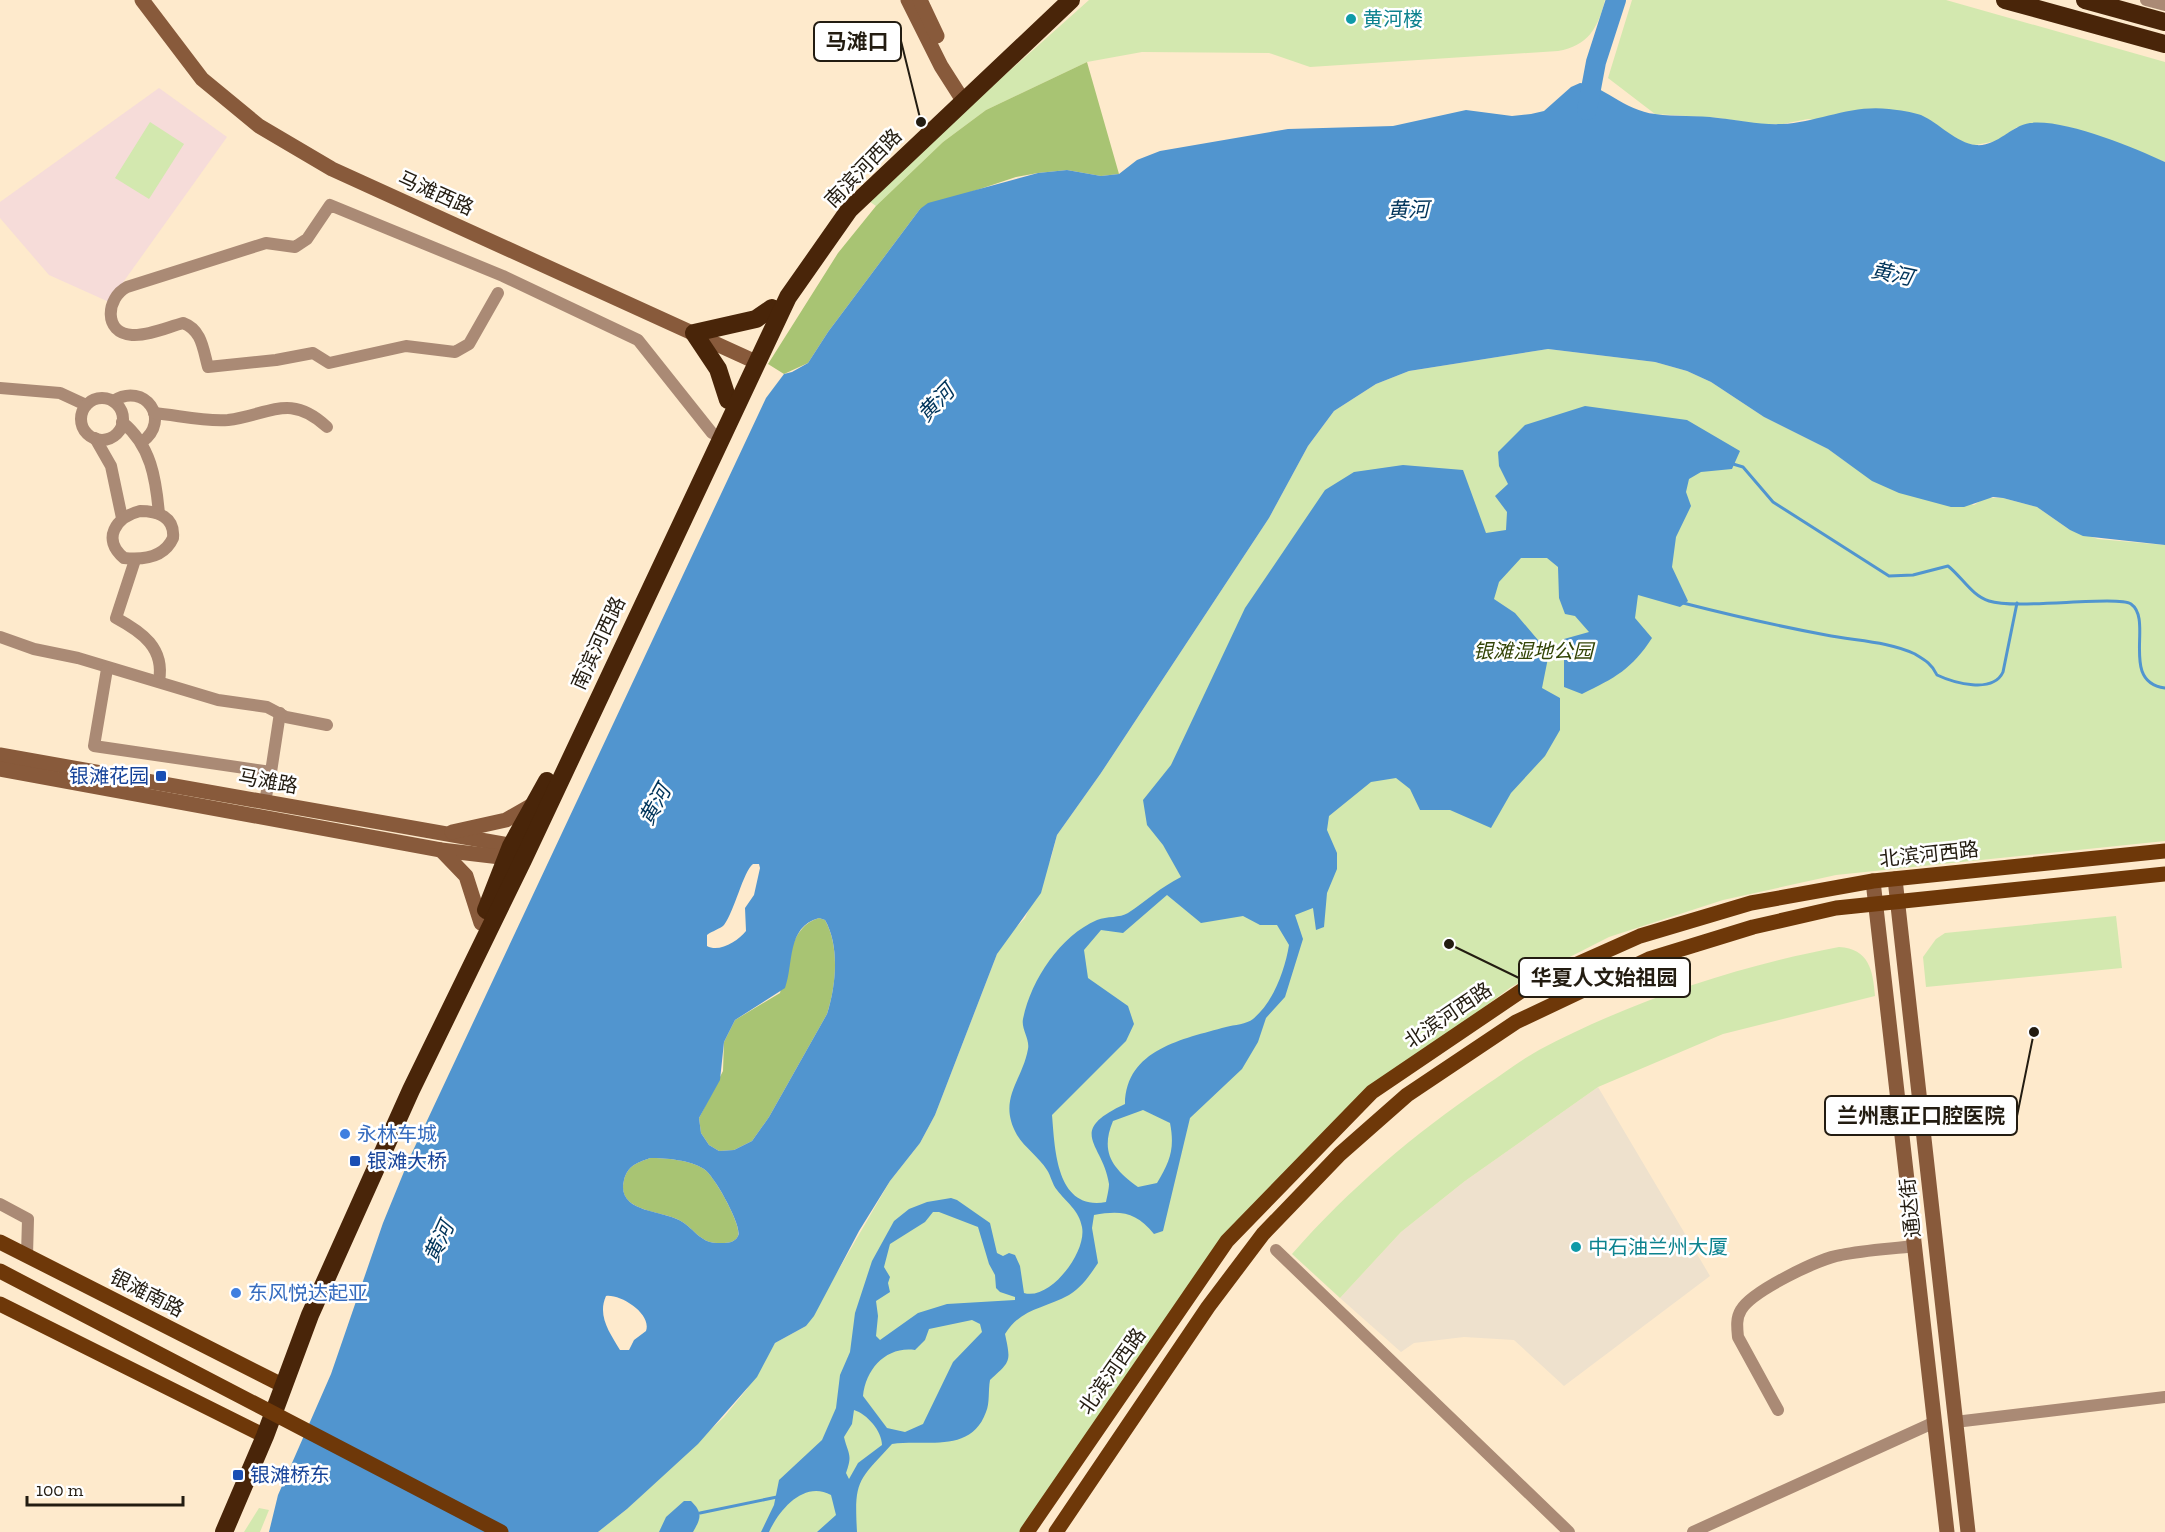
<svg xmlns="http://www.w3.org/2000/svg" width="2165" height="1532" font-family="'Zilla Slab','Noto Sans SC',serif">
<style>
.commercial{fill:#eee1cd}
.education{fill:#f6dcd9}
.green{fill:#d3e8af}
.forest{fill:#a8c473}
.water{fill:#5195cf;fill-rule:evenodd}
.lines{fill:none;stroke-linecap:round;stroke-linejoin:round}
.stream{stroke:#5195cf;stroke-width:3}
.river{stroke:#5195cf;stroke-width:20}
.street{stroke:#aa8a75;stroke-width:12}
.secondary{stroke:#885a3b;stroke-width:15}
.primary{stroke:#6e3809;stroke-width:15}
.highway{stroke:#492509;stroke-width:18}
.primary-bridge{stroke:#6e3809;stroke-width:15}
.culture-dot{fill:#0f9aa8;stroke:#fff;stroke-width:2}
.transit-dot{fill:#1a4fb4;stroke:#fff;stroke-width:2}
.shop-dot{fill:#3f7fe0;stroke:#fff;stroke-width:2}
.labels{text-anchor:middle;stroke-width:5;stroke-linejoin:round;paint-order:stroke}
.culture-label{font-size:20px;fill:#0d838f;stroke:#fff;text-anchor:start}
.street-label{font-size:20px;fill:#231c11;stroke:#fff}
.park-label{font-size:20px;font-style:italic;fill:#334406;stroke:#fff}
.transit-label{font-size:20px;fill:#164399;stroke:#fff;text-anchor:start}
.shop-label{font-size:20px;fill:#366cbe;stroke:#fff;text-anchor:start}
.water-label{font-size:21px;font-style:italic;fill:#00345a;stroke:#fff}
.leader{fill:none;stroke:#231c11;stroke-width:2}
.callout-dot{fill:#231c11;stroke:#fff;stroke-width:2}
.callout{fill:#fff;stroke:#231c11;stroke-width:2}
.callout-label{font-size:21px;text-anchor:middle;font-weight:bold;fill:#231c11}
</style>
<rect width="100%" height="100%" fill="#feeacc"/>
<polygon class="commercial" points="1598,1087 1710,1276 1564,1386 1514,1340 1464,1337 1414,1343 1401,1352 1340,1298 1401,1232 1465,1181"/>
<polygon class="education" points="159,88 227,137 109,302 49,275 0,218 0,202"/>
<g class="green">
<path d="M1089,0H1605C1598,28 1588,46 1558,51L1310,67L1269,53L1142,52L1087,62L986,110L943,142L876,206L866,199Z"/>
<polygon points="1632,0 1946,0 2165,62 2165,162 2077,130 2017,127 1997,141 1975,145 1808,119 1783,124 1758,124 1719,118 1655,114 1608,78"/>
<polygon points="150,122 184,144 149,199 115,178"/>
<polygon points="1548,349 1655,362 1687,371 1711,382 1764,417 1828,449 1849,464 1974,505 1985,498 2003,498 2037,507 2070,530 2098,539 2165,545 2165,841 1836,875 1723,900 1609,937 1511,987 1372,1092 1227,1241 1027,1532 598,1532 627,1509 724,1417 747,1389 775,1343 806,1326 890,1181 920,1143 935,1115 997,954 1009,935 1025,918 1051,858 1057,835 1101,773 1269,518 1308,446 1334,411 1376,384 1409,371"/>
<polygon points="2116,916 2122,968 1926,987 1923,957 1936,939 1945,933"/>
<path d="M1839,947C1869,949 1873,970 1875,996L1723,1034L1598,1087L1465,1181L1401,1232L1340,1298L1292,1254C1349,1189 1414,1134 1486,1085C1503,1074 1521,1060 1539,1050C1629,1002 1738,966 1839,947Z"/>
<polygon points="259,1508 269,1510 260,1532 244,1532"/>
</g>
<g class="forest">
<polygon points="1087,62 1119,174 1101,176 1067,170 1038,173 1016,177 920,209 828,332 808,363 784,374 768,364 838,253 876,206 943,142 986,110"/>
<path d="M819,918L825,920C840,947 836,986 827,1014L769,1117L752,1141L734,1150L719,1151L709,1145L701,1133L699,1118L723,1071L724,1042L735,1020L780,993C787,969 789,926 819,918Z"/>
<path d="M650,1158C665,1158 691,1160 704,1169C714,1175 743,1227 738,1236C734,1244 725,1243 717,1243C700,1243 693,1227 679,1220C660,1210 616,1212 624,1180C628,1165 637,1163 650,1158Z"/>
</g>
<g class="water">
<path d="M1580,83C1601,84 1625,111 1655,114C1675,117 1697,115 1718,118C1739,120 1760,125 1782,124C1818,122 1852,104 1889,109C1899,110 1912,112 1921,115C1939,123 1956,143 1976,145C1997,147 2010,126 2030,123C2065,119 2132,147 2165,162V545L2083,536L2070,530L2037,507L2003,498L1993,497L1964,507H1951L1899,493L1872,481L1828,449L1764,417L1711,382L1687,371L1655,362L1548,349L1409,371L1376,384L1334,411L1308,446L1269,518L1101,773L1057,835L1041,893L997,954L935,1115L920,1143L890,1181L859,1231L814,1316L806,1326L775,1343L757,1377L698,1444L627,1509L598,1532H269L278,1495L331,1374L383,1223L410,1157L766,398L784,374L792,372L808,363L828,332L920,209L928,203L1038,173L1067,170L1101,176L1119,174L1137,160L1160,151L1288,129L1393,126L1466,110L1512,116L1531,114L1544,111L1571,87ZM753,864H759L760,868L754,895L745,908L746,931C738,941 719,953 707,946V935C712,931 720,929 724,925C735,910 743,872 753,864ZM819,918L825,920C840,946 836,986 827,1014L769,1117L752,1141L734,1150L719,1151L709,1145L701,1133L699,1118L720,1080L724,1042L735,1020L785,988C794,964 786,927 819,918ZM650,1158C665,1158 691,1160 704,1169C714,1175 743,1227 738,1236C734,1244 725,1243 717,1243C700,1243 693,1227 679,1220C660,1210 616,1212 624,1180C628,1165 637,1163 650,1158ZM606,1296C621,1294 652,1314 646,1331L634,1340L629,1350H620C610,1333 597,1316 606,1296Z"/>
<path d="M1585,406L1687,420L1740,451L1732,469L1701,472L1689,479L1686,492L1691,506L1676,537L1672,567L1688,601L1680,607L1638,595L1635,618L1652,638C1632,669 1615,678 1582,694L1564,687V639L1589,632L1575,616L1565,614L1559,598L1558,567L1547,558H1521L1499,582L1494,599L1515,613L1549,653L1542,688L1560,698V730L1545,756L1511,793L1491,828L1450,810H1420L1410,789L1396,778L1371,782L1329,816L1327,830L1337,853V869L1327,893L1324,927L1316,930L1313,908L1295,915L1303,939L1285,997L1266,1018L1258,1042L1242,1069L1190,1118L1163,1231L1154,1234C1136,1212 1121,1210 1094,1215L1092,1228L1098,1263C1090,1275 1082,1287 1069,1295C1044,1309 1021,1308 1005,1334C1011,1362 1011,1361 990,1380C988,1391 990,1403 986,1412C971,1454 926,1439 892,1444C858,1481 854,1480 857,1532H817L836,1515L831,1495C804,1480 779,1510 769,1532H761L774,1505L779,1480L822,1440L836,1408L840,1375L850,1352L855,1313L872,1261L894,1221L909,1209L927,1202L951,1198L957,1200L990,1223L997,1253L1003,1256L1009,1253L1015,1255L1020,1266L1024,1293C1050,1301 1087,1252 1082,1227C1079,1210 1066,1202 1057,1190C1052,1184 1051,1176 1047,1170C1039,1157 1025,1148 1017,1135C997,1099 1022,1082 1028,1049C1030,1039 1021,1029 1023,1019C1031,980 1060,936 1097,920C1107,916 1120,918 1128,913C1146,901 1161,887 1181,877L1163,845L1147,825L1143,800L1171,765L1245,608L1325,490L1354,472L1403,465L1463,470L1486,533L1506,530L1507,512L1495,496L1508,484L1499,466L1498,452L1525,425ZM1167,895L1201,923L1243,916L1260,925H1277L1289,945C1285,970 1273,1003 1253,1019C1247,1024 1234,1025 1226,1027C1183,1039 1126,1049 1125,1104C1065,1132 1103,1143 1109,1184C1109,1189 1107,1197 1106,1202C1056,1211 1055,1149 1052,1115L1126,1041L1134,1024L1128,1006L1088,978L1084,950L1101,930L1123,933ZM1143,1110L1170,1123C1175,1149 1170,1161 1157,1183L1138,1187C1112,1168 1100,1152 1113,1121ZM933,1212H939L978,1227L989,1264L995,1275L996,1288L1000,1292L1015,1297V1300L947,1304L918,1313L880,1340L876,1336L878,1316L876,1301L890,1292L888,1283L890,1277L884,1267L890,1244L925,1222ZM972,1320L980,1324L982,1332L953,1362L923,1424L905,1432L887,1428L863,1396C866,1368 887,1346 915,1350L925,1340L929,1329ZM854,1410C867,1414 882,1431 882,1445L858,1463L849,1479L846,1473C853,1454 848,1454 844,1437L852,1424Z"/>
<path d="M684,1501H691C703,1513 701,1518 693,1532H659L666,1517Z"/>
</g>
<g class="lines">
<g class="stream">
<path d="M1733,464L1743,467L1773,502L1889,576L1913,575L1948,566C1962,577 1972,596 1989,601C2016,610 2117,595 2131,604C2154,620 2119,682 2165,688"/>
<path d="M1683,603C1730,615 1778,626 1826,635C1855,641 1887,641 1915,654C1925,660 1932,664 1937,675C1954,683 1993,694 2003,672L2017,603"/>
<polyline points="700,1513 777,1497"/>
</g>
<polyline class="river" points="1587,110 1596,62 1616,0"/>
<g class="street">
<polyline points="2146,0 2165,5"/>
<path d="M498,293L469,344L455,352L406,346L329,363L313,353L276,360L208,367C203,349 202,330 183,323C168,327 148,336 132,335C103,333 106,298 127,287L266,243L295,247L307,239L330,205L503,276L638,340L712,433"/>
<polyline points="0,388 60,393 86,405"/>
<circle cx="102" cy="419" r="21"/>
<path d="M113,401C145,381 172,420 142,442"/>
<path d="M154,413C177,415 205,422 228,420C269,415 290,392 327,427"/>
<path d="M122,422C151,445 156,479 159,514"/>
<polyline points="95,438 111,466 122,518"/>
<path d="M140,511C158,511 175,517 173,538C164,558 143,560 124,558C101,539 116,517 140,511Z"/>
<path d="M135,560L116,618C142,632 165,648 159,681"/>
<polyline points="0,637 34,649 78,658 218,700 267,707 286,717 327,725"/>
<polyline points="107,669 94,746 271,772 265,801"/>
<polyline points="271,772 280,713"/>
<polyline points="0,1204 28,1219 27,1255"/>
<polyline points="1276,1250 1569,1532"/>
<path d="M1778,1410L1738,1337C1737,1327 1736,1318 1741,1310C1752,1291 1820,1258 1841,1255C1865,1250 1890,1249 1915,1246"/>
<polyline points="1955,1422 2165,1397"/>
<polyline points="1693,1532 1935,1422"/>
</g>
<g class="secondary">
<polyline points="142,0 202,79 259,126 332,169 756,362"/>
<polyline points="908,0 941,66 964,102"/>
<polyline points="920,0 937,36"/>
<polyline points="0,755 520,847"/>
<polyline points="0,769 441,850 517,859"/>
<polyline points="452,832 506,820 534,804"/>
<polyline points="441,850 466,876 481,923"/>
<polyline points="1895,879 1968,1532"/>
<polyline points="1873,881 1947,1532"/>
</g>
<g class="primary">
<polyline points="0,1242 284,1386"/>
<polyline points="0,1304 265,1436"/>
<polyline points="1027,1532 1227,1241 1372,1092 1530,985 1640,936 1751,903 1873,881 2165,851"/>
<polyline points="1056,1532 1208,1307 1263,1234 1340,1154 1407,1095 1516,1022 1649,959 1753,927 1836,908 2165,874"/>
</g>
<g class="highway">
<polyline points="2005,0 2165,44"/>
<polyline points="2085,0 2165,22"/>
<polyline points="728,400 718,369 694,333 756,319 772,308"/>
<polyline points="486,910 511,846 547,781"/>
<polyline points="224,1532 265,1436 310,1315 411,1090 523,860 788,297 849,210 1071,0"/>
</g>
<polyline class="primary-bridge" points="0,1271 501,1532"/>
</g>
<g class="culture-dot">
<circle cx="1351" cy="19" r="6"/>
<circle cx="1576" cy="1247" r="6"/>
</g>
<g class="transit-dot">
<rect x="155" y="770" width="12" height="12" rx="3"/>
<rect x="349" y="1155" width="12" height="12" rx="3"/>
<rect x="232" y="1469" width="12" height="12" rx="3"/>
</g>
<g class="shop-dot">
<circle cx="345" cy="1134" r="6"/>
<circle cx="236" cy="1293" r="6"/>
</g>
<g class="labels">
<g class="culture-label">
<text x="1363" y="26">黄河楼</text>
<text x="1588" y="1254">中石油兰州大厦</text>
</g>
<g class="street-label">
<text transform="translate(863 168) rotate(-46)" y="7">南滨河西路</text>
<text transform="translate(436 193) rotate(24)" y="7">马滩西路</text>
<text transform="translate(598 643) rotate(-65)" y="7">南滨河西路</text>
<text transform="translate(268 781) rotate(10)" y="7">马滩路</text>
<text transform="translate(1929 854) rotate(-6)" y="7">北滨河西路</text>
<text transform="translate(1448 1015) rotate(-34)" y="7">北滨河西路</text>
<text transform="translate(1910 1208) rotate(-96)" y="7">通达街</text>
<text transform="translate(147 1293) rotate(27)" y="7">银滩南路</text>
<text transform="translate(1112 1371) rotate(-55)" y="7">北滨河西路</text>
</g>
<g class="park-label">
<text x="1533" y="658">银滩湿地公园</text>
</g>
<g class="transit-label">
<text x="149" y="783" text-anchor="end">银滩花园</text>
<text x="367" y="1168">银滩大桥</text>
<text x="250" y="1482">银滩桥东</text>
</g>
<g class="shop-label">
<text x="357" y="1141">永林车城</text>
<text x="248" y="1300">东风悦达起亚</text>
</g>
<g class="water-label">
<text transform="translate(1408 210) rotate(-1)" y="7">黄河</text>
<text transform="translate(1892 274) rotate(12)" y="7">黄河</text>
<text transform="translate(936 403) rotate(-46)" y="7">黄河</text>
<text transform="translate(655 805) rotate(-61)" y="7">黄河</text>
<text transform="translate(439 1242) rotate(-65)" y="7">黄河</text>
</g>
</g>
<path class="leader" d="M921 122L901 41M1449 944L1519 978M2034 1032L2017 1116"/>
<g class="callout-dot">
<circle cx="921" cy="122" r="6"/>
<circle cx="1449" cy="944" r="6"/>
<circle cx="2034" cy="1032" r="6"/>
</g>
<g class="callout">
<rect x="814" y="22" width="87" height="39" rx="6"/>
<rect x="1519" y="958" width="171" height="39" rx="6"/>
<rect x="1825" y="1096" width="192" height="39" rx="6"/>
</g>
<g class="callout-label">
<text x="857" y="49">马滩口</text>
<text x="1604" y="985">华夏人文始祖园</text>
<text x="1921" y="1123">兰州惠正口腔医院</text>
</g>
<path d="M27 1496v9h156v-9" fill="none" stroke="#231c11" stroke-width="3"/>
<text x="36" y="1496" font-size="18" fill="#231c11" stroke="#ffffff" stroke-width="4.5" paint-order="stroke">100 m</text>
</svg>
